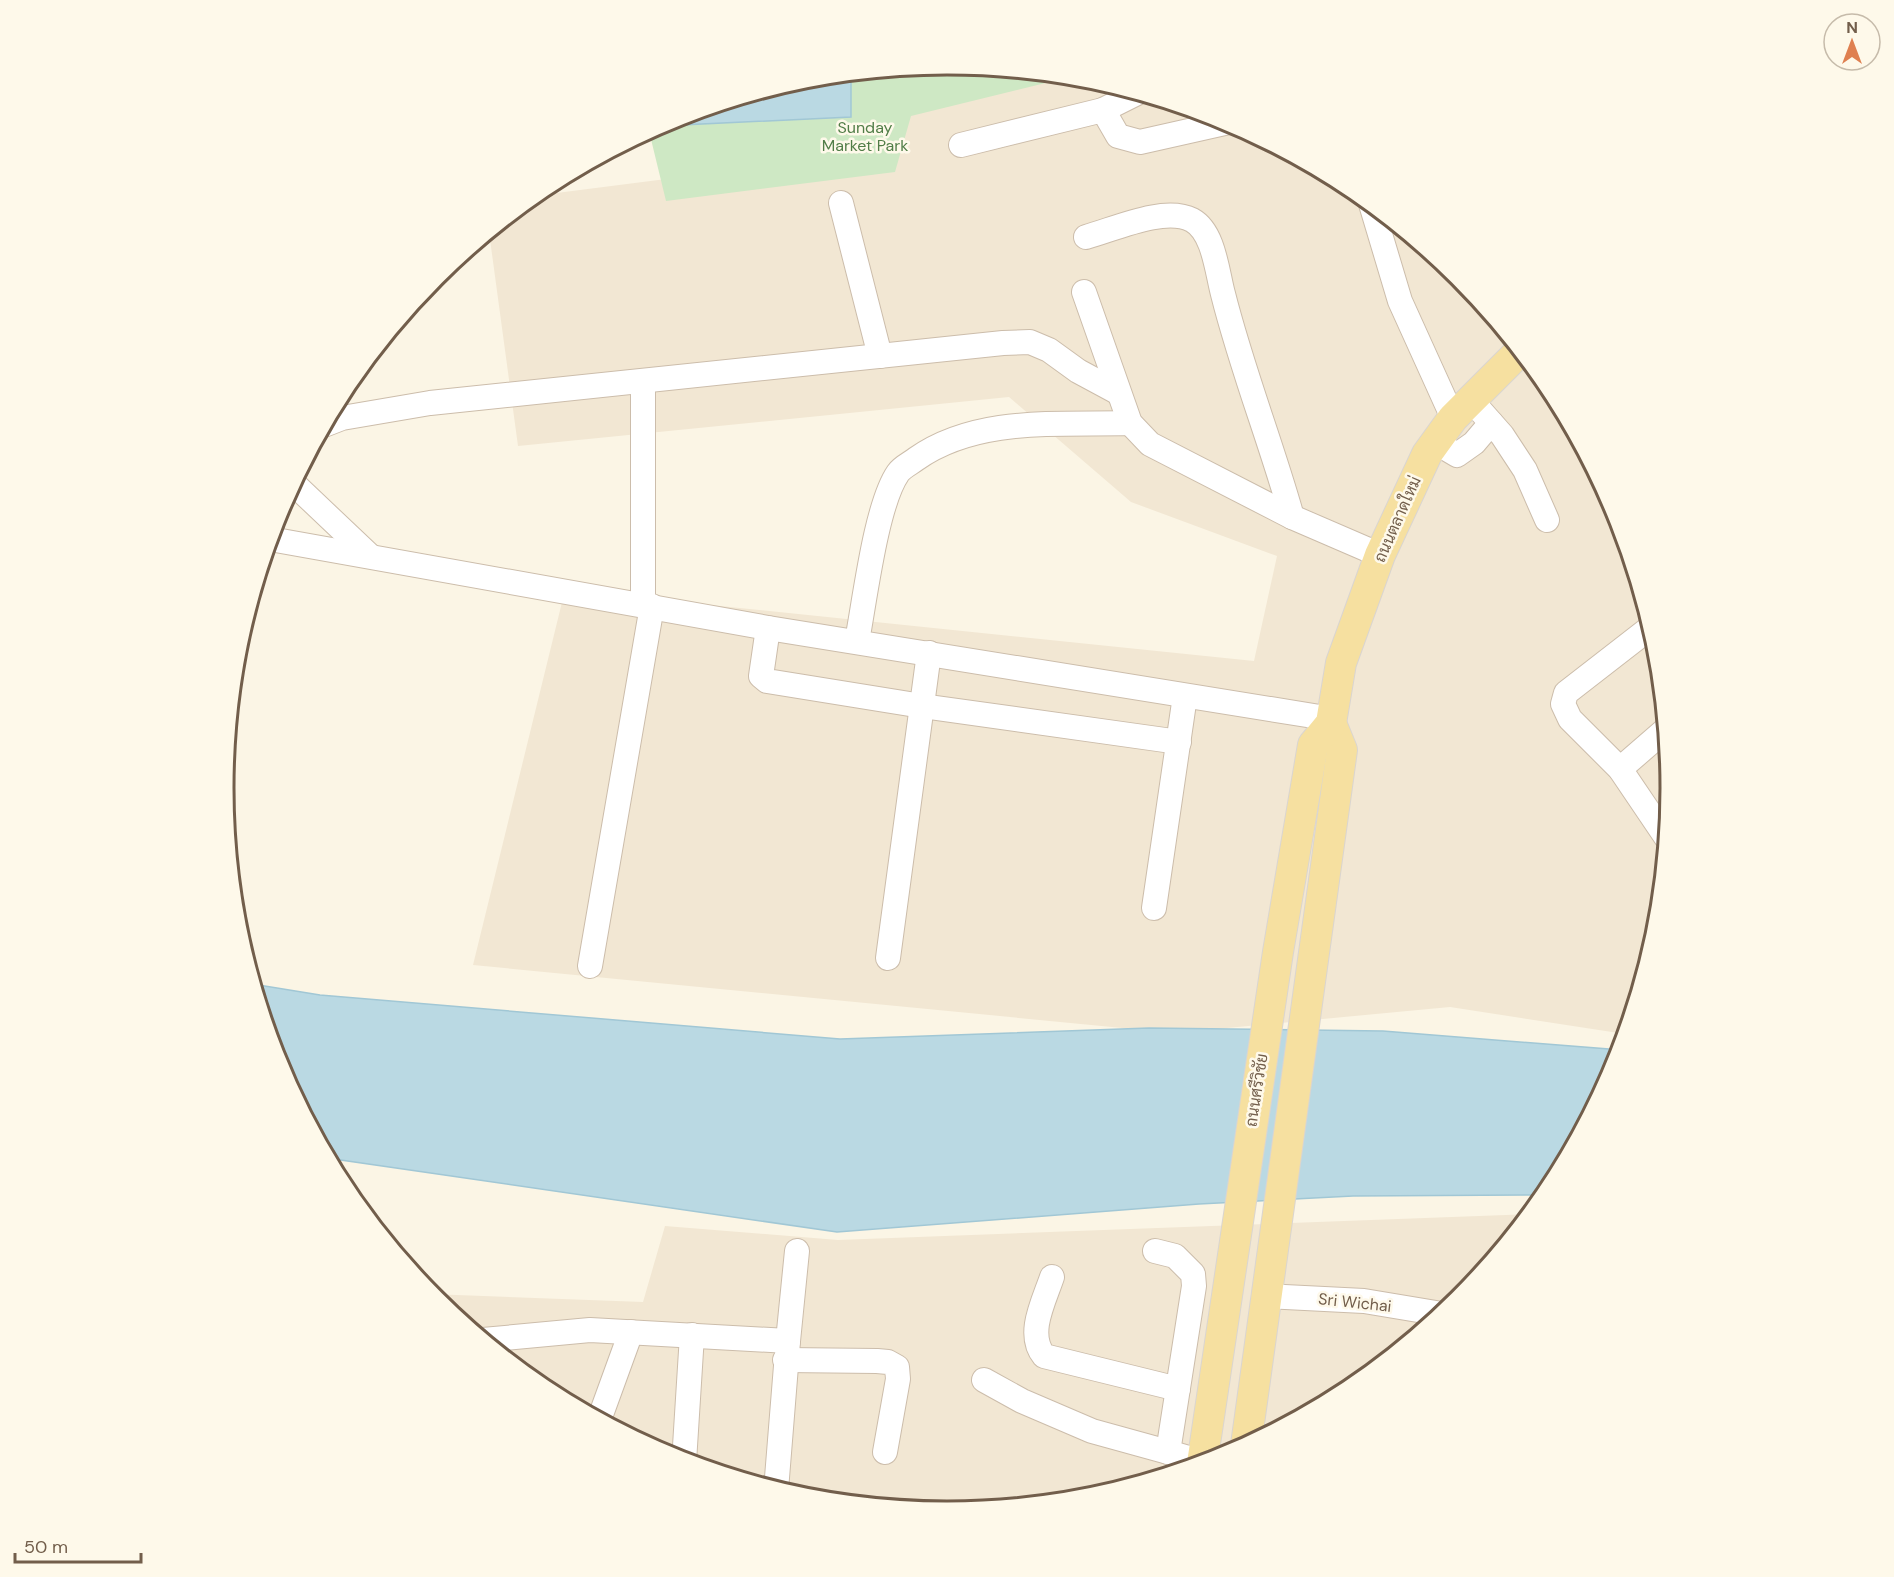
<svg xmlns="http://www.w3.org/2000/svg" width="1894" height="1577" font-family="'DM Sans',Sarabun,sans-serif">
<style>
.residential{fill:#f2e7d3}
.green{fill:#cee8c4}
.water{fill:#bad9e3;stroke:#a1c7d5;stroke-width:1.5}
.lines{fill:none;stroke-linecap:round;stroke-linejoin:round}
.minor-casing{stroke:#ccbdab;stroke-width:26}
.major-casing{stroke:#dad5d0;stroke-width:32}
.minor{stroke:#fff;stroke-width:24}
.major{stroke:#f6e0a0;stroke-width:30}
.labels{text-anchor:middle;stroke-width:5;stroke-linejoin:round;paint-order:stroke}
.park-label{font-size:16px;fill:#517d47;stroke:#fef9ea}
.street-label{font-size:16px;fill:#725e4b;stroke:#fef9ea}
.rim{fill:none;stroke:#725e4b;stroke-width:3}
</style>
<rect width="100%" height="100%" fill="#fbf5e5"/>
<g class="residential">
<polygon points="1012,71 1089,78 1224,120 1350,187 1459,277 1549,387 1616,512 1657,648 1671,789 1657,930 1625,1034 1450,1007 1174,1033 473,965 565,590 1254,661 1277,556 1131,502 1009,397 518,446 489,232 533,196 878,152 894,100"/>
<polygon points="1530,1214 1459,1301 1349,1391 1224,1458 1088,1499 947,1512 805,1499 670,1457 544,1390 430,1294 643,1302 665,1226 838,1240"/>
</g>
<polygon class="green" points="947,65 1070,77 911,116 895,172 666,201 649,131 660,125 839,75"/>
<g class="water">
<polygon points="947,65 954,65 851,80 851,117 659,126 670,119 806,78"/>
<polygon points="253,984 320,995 840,1039 1149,1028 1383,1031 1621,1050 1616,1066 1545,1195 1353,1196 1199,1204 837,1232 327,1158 278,1065"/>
</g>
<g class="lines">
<g class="minor-casing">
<g id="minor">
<polyline points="1103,110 1137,93"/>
<polyline points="961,145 1103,110 1118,136 1140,142 1229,122"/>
<polyline points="841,203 880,356"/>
<polyline points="1371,204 1400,301 1453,418"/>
<path d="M1086,237C1115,229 1164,206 1192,220C1214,232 1217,272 1223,294C1242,370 1271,442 1292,517"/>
<polyline points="1084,292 1130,423 1150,444 1292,517 1380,555"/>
<polyline points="643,382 643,604"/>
<polyline points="1471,400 1502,435 1525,470 1547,520"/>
<polyline points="324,425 342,418 430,403 1003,343 1030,342 1049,350 1078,371 1117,392"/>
<polyline points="1435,442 1457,455 1474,443 1491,423"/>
<polyline points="293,483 370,556"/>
<polyline points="270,539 768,628 1332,719"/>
<polyline points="1651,627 1566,693 1563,704 1570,719 1620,769 1666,837"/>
<polyline points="768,628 761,676 767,681 922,706 1179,742"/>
<path d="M857,641C865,599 876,505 898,473C902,467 911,463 916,459C977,416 1059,425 1130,423"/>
<polyline points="1620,769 1665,730"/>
<polyline points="1154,908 1185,696"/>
<polyline points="888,958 929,653"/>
<polyline points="590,966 652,606"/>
<polyline points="1155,1251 1175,1256 1193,1274 1194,1286 1168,1452 1202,1462"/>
<path d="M1052,1277C1044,1301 1026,1334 1044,1356L1178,1389"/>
<polyline points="1267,1296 1364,1301 1442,1314"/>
<polyline points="483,1340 590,1330 788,1341 776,1490"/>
<polyline points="788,1341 797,1251"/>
<polyline points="785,1360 877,1361 888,1362 897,1367 898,1379 885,1452"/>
<polyline points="984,1380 1022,1401 1092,1431 1168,1452"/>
<polyline points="599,1420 631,1332"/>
<polyline points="684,1462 692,1335"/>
</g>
</g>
<g class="major-casing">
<g id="major">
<polyline points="1246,1445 1342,750 1331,723"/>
<polyline points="1202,1464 1278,952 1313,745 1331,723 1341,663 1380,555 1427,454 1453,418 1520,351"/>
</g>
</g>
<use href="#minor" class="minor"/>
<use href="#major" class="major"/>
</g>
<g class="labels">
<g class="park-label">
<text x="865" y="133">Sunday<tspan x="865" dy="18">Market Park</tspan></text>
</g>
<g class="street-label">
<text transform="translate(1397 519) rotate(-66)" y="6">ถนนตลาดใหม่</text>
<text transform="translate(1256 1090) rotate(-81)" y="6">ถนนศรีวิชัย</text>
<text transform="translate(1355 1302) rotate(6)" y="6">Sri Wichai</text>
</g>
</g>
<path d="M0 0H1894V1577H0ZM234 788a713 713 0 1 1 1426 0a713 713 0 1 1-1426 0Z" fill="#fef9ea" fill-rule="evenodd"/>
<path class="rim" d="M234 788a713 713 0 1 1 1426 0a713 713 0 1 1-1426 0Z"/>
<g transform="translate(1852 42)"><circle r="28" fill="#fef9ea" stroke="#c6bbaa" stroke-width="1.5"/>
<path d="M0-4.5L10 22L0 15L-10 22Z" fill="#df8050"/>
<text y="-9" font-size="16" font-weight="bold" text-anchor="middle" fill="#725e4b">N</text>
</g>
<path d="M15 1553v9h126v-9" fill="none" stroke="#725e4b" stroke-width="3"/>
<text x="24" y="1553" font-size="18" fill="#725e4b" stroke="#fef9ea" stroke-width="4.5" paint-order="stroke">50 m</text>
</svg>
